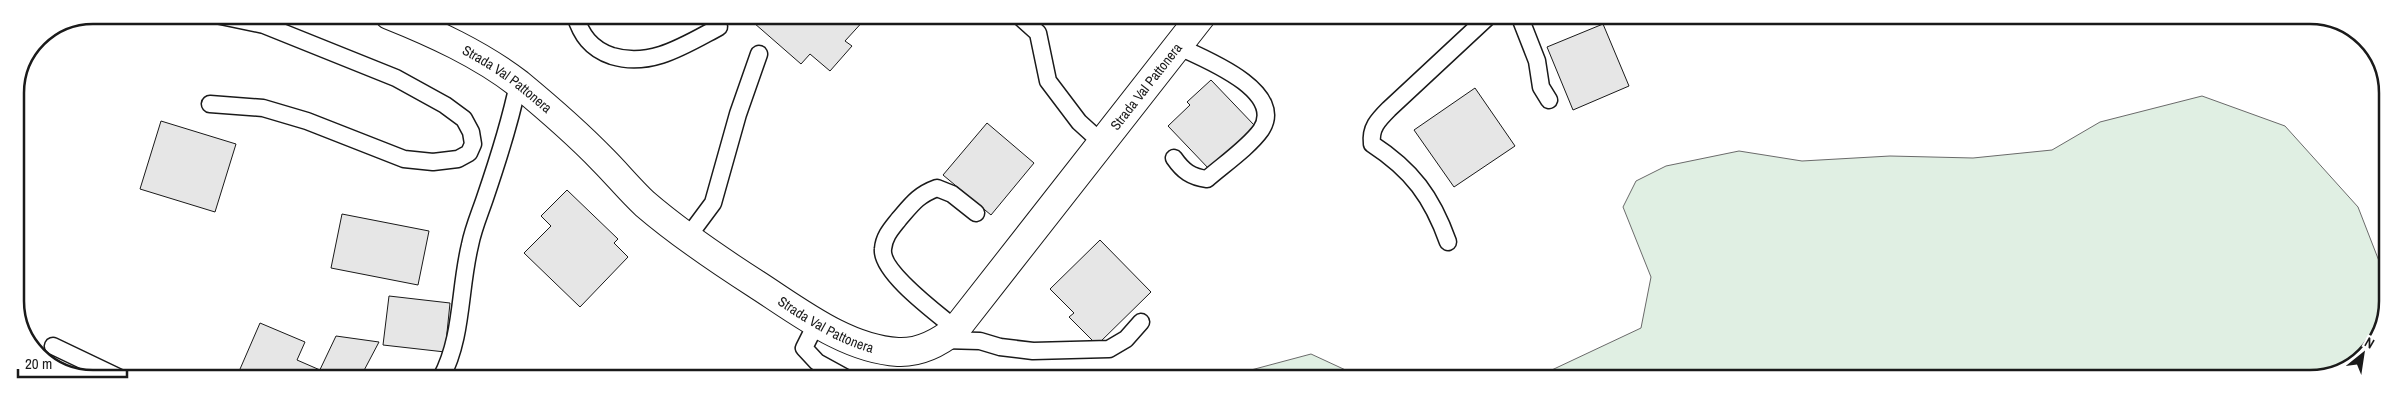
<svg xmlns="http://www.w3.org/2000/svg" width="2403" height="394" font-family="'Archivo Narrow',sans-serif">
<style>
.green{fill:#e0efe3;stroke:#6a6a6a}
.building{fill:#e6e6e6;stroke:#1a1a1a}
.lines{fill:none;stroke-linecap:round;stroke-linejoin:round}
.lane-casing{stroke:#1a1a1a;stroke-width:19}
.secondary-casing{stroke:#1a1a1a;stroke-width:30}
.lane{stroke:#fff;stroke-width:16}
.secondary{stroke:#fff;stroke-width:28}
.labels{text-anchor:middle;stroke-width:4;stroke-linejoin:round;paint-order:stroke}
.street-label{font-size:14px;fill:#1a1a1a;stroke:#fff}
.rim{fill:none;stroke:#1a1a1a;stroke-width:2.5}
</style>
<rect width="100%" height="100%" fill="#fff"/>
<g class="green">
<polygon points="2202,96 2285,126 2358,207 2379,261 2387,263 2387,311 2362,359 2310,379 1526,379 1539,376 1641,328 1651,277 1623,207 1636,181 1666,166 1739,151 1802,161 1890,156 1973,158 2052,150 2100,122"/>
<polygon points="1311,354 1365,379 1158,379 1236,374"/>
</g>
<g class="building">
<polygon points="761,15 863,15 866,18 845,41 852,46 830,71 810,54 801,64 754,23"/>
<polygon points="1603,24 1629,86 1573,110 1547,47"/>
<polygon points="1211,80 1255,126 1210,170 1168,126 1190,105 1187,102"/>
<polygon points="1475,88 1515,146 1454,187 1414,130"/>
<polygon points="161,121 236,144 215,212 140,189"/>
<polygon points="987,123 1034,163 991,215 943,175"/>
<polygon points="567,190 618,239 614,243 628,257 580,307 524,253 551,226 541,216"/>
<polygon points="342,214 429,231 418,285 331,268"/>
<polygon points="1100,240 1151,292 1097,345 1069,317 1074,313 1050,289"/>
<polygon points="389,296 450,303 445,352 383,345"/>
<polygon points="260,323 305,342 297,360 320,370 316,378 242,378 237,376"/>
<polygon points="336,336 379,342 360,378 316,378"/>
</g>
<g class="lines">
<g class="lane-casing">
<g id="lane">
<path d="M575,15C581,35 591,49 612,56C651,68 685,45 719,27"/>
<polyline points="1018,15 1038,33 1048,81 1079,122 1101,142"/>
<polyline points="1519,15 1537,61 1541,87 1549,100"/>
<polyline points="210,104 263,108 307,121 404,159 433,162 458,159 469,153 473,144 471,132 464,119 445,105 396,78 264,25 216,15"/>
<path d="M1174,158C1183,171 1191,177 1207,179C1223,165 1249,147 1261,130C1287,91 1203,58 1177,46"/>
<polyline points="687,238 713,203 738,114 759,54"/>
<path d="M1448,242C1432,197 1412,170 1372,144C1370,128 1378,120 1389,109L1490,15"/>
<polyline points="817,322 804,348 817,362 848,379"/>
<path d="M956,329C938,314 880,272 883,249C884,236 892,228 899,219C912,204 918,195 937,188L952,194L976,213"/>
<polyline points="943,340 980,341 1000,347 1033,351 1109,349 1126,339 1141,322"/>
<polyline points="53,346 120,378"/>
<path d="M441,378C463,337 459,290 470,245C473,229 480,213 485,198C498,160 510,123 518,84"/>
</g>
</g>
<g class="secondary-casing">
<g id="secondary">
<path id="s1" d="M389,15C434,33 480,54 519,84C548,108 577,133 603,160C617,174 630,190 645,204C680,234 717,259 756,284C798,311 846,349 898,352C920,353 939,343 956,329L1202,15"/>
</g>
</g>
<use href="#lane" class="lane"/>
<use href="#secondary" class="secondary"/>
</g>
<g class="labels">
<g class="street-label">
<text dy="5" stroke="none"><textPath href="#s1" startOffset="135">Strada Val Pattonera</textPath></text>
<text dy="5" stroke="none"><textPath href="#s1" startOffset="990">Strada Val Pattonera</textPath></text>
<text dy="5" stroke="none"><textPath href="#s1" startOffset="540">Strada Val Pattonera</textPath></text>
</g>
</g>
<path d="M0 0H2403V394H0ZM93 24H2310A69 69 0 0 1 2379 93V301A69 69 0 0 1 2310 370H93A69 69 0 0 1 24 301V93A69 69 0 0 1 93 24Z" fill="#fff" fill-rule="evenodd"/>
<path class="rim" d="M93 24H2310A69 69 0 0 1 2379 93V301A69 69 0 0 1 2310 370H93A69 69 0 0 1 24 301V93A69 69 0 0 1 93 24Z"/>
<g transform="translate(2363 354) rotate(30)" stroke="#ffffff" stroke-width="4" paint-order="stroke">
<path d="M0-4L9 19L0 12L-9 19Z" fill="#1a1a1a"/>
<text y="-8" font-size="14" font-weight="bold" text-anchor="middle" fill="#1a1a1a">N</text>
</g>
<path d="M18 369v8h109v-8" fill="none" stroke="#1a1a1a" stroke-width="2.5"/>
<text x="25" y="369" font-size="15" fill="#1a1a1a" stroke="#ffffff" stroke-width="4" paint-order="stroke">20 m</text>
</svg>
